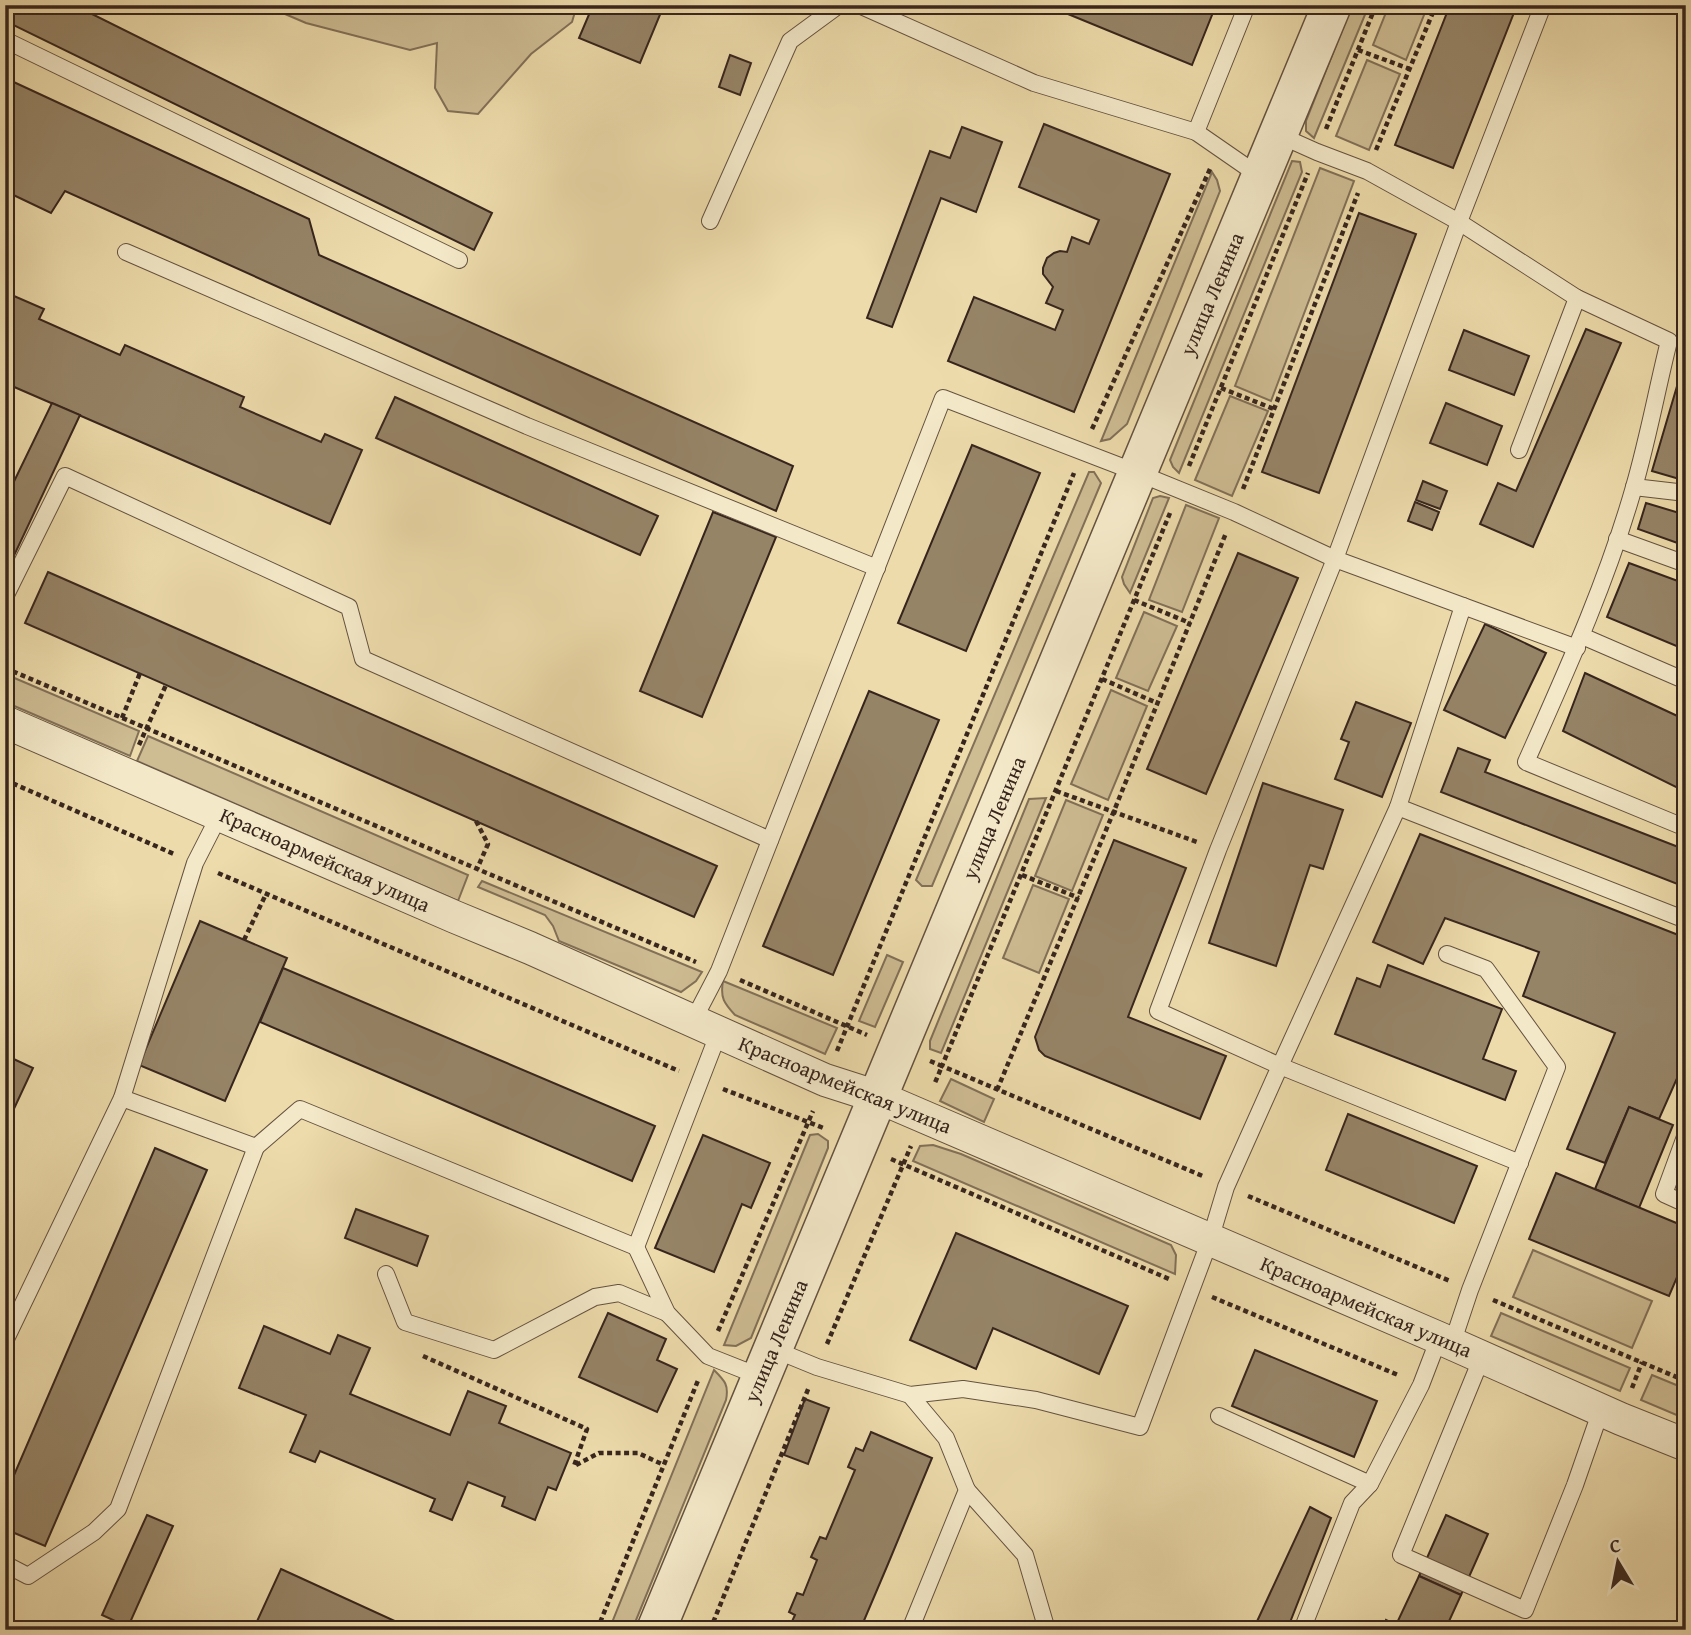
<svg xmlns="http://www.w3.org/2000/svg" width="1691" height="1635" font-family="'Gentium Book Plus',serif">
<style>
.green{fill:#cebc93;stroke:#827058;stroke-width:2}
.building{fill:#968467;stroke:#37251d;stroke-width:2}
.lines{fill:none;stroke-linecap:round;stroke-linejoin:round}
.service-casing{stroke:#645240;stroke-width:18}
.minor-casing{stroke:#645240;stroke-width:34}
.tertiary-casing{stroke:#645240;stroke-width:41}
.path{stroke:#37251d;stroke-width:4.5;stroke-dasharray:5 3.5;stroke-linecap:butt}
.service{stroke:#f3e8c8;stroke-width:16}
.minor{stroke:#f3e8c8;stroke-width:32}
.tertiary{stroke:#f3e8c8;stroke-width:38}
.labels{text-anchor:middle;stroke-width:5;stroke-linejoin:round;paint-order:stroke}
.street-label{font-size:21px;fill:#37251d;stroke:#f3e8c8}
</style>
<rect width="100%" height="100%" fill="#eddbab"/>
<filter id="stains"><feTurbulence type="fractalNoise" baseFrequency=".00286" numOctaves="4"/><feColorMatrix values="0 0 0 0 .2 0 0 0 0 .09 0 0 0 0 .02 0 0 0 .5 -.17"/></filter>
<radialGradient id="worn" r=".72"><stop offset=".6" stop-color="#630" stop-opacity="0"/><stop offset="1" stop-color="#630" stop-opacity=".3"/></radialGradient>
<g class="green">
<polygon points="264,5 577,5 572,22 531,54 478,114 448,111 435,88 437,43 410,50 306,23"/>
<polygon points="1352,5 1369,5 1314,138 1306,131 1306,121"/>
<polygon points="1389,5 1428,5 1406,60 1373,45"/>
<polygon points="1367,60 1400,74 1369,150 1336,136"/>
<polygon points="1292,161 1300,162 1302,172 1179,473 1173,467 1170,460"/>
<polygon points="1320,168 1354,181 1271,401 1235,386"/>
<polygon points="1212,172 1217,180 1220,191 1127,424 1110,439 1101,441"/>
<polygon points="1230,396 1268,411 1232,496 1195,480"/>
<polygon points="1089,472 1094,472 1101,483 932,886 922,886 916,880"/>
<polygon points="1160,496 1169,498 1130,593 1124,584 1122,577 1153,498"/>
<polygon points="1186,505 1219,518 1182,612 1149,600"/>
<polygon points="1144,612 1177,626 1148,691 1116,678"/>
<polygon points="5,674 139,731 130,756 5,702"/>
<polygon points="1111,690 1147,706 1108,800 1071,784"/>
<polygon points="148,736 468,875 458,901 137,761"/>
<polygon points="1046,798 941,1053 930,1049 930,1041 1029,799"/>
<polygon points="1066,800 1103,815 1072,891 1035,876"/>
<polygon points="482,881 702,972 696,981 681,992 559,941 553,926 545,915 478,887"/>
<polygon points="1033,885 1069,899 1039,973 1003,958"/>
<polygon points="887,955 903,962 875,1027 859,1021"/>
<path d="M723,981L837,1028L825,1054L735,1015C724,1003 720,998 723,981Z"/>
<polygon points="951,1079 994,1099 984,1122 940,1101"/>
<polygon points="818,1134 828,1141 828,1148 751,1338 736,1346 724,1345 810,1135"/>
<polygon points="933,1145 961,1154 1171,1245 1176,1255 1175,1274 913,1161 920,1146"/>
<polygon points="1533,1250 1652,1301 1632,1348 1513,1297"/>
<polygon points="1501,1313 1630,1368 1620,1391 1491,1336"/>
<path d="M714,1370C725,1381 729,1385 726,1400L632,1630H609Z"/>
<polygon points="1652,1375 1686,1389 1686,1419 1641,1400"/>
</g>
<g class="building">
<polygon points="5,5 74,5 492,213 474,250 5,21"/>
<polygon points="593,5 664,5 640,63 579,38"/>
<polygon points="1046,5 1216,5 1192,65"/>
<polygon points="1450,5 1517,5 1453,168 1395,145"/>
<polygon points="730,55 751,63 740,95 719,87"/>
<polygon points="5,78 309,219 319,255 793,466 776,511 65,191 51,213 5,191"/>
<polygon points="1044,124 1170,174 1074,412 948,361 974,297 1055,330 1063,310 1046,303 1053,287 1043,274 1043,268 1047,258 1054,253 1060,251 1067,252 1072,237 1089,244 1099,220 1019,187"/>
<polygon points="962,127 1002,142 976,212 941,198 892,327 867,318 930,151 950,158"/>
<polygon points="1359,213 1416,234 1319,493 1262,472"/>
<polygon points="7,293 44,309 39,319 120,355 125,345 244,397 240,407 321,442 325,434 362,450 330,524 5,383 5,296"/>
<polygon points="1586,329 1621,343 1533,547 1480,524 1498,483 1516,491"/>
<polygon points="1464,330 1529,356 1514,395 1449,370"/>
<polygon points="1685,359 1686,359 1686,481 1652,471"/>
<polygon points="395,397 658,516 640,555 376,438"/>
<polygon points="52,403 80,415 11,562 5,559 5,500"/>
<polygon points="1446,403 1502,426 1487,465 1430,443"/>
<polygon points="972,445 1040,473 966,651 898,623"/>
<polygon points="1423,481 1447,491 1440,509 1416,500"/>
<polygon points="1415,502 1439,512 1432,530 1408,521"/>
<polygon points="1646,503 1686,515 1686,546 1638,529"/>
<polygon points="713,512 776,537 702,717 640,691"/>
<polygon points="1238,553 1298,578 1206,794 1147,769"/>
<polygon points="1629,563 1686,584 1686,650 1607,617"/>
<polygon points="48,572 717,866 694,917 25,623"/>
<polygon points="1485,624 1546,653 1505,738 1444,710"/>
<polygon points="1585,673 1686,720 1686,792 1563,731"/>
<polygon points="869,691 939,720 833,975 763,946"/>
<polygon points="1356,702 1411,723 1382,797 1335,779 1349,742 1341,739"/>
<polygon points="1458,748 1490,760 1485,772 1686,850 1686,870 1680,885 1441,792"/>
<polygon points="1263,783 1343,810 1323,869 1310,865 1276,966 1209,943"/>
<polygon points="1420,834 1686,938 1686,1058 1659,1119 1629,1107 1605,1163 1567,1149 1615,1033 1523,996 1539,952 1445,918 1423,964 1373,942"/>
<polygon points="1114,840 1186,868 1128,1017 1226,1056 1200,1119 1045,1056 1039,1050 1035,1037"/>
<polygon points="200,921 287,958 225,1101 139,1065"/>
<polygon points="1388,965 1502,1009 1483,1059 1516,1071 1505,1100 1335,1034 1357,978 1380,987"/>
<polygon points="283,968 655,1126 632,1181 260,1022"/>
<polygon points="5,1055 33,1068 5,1128"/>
<polygon points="1629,1107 1673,1125 1639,1208 1595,1189"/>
<polygon points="1348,1114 1477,1166 1454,1223 1326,1170"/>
<polygon points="703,1135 770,1163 751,1208 742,1204 714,1272 655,1248"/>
<polygon points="155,1148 207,1170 45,1546 5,1529 5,1496"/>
<polygon points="1556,1173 1686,1227 1686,1256 1669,1296 1529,1239"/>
<polygon points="356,1209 428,1236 417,1266 345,1238"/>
<polygon points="956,1233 1128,1306 1099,1374 993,1328 976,1369 910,1340"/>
<polygon points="608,1313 666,1339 657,1360 677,1369 657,1412 579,1377"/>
<polygon points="264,1326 330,1354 338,1335 370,1348 350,1394 450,1435 468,1391 506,1406 499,1423 571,1453 556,1490 548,1487 535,1520 502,1506 505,1497 468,1482 452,1520 430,1511 435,1499 320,1451 315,1462 290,1452 306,1415 239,1388"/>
<polygon points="1255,1350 1377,1401 1354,1457 1232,1406"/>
<polygon points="805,1399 829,1408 808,1464 784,1455"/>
<polygon points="871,1432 932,1458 888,1564 860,1630 788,1630 795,1615 789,1612 797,1593 803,1595 817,1560 811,1557 820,1537 826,1539 855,1470 848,1467 856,1448 863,1451"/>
<polygon points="1310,1507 1331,1518 1287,1630 1253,1630"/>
<polygon points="147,1515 173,1526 128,1627 102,1615"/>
<polygon points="1446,1515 1488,1534 1461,1595 1419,1576"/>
<polygon points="281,1569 408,1627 407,1630 253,1630"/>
<polygon points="1419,1576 1461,1595 1445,1630 1407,1630 1396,1625"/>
<polygon points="1386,1620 1396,1625 1407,1630 1382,1630"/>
</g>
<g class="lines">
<g class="service-casing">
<g id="service">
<polyline points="859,5 1034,83 1196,132 1261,177"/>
<polyline points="5,40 459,260"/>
<polyline points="1196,132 1247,5"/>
<path d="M1279,135L1317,152L1367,171L1459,222L1577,298L1669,341C1657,389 1648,439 1634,487C1607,582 1566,672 1526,762L1686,828"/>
<polyline points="710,221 790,41 839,5"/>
<polyline points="126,252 527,426 877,568"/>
<polyline points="1519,450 1577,298"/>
<polyline points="1634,487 1686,493"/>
<polyline points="1617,539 1686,564"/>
<polyline points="5,597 65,476 349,607 363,659 770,840"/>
<polyline points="1582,636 1686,681"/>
<polyline points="1577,648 1463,606 1398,807 1686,920"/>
<polyline points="1398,807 1280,1066 1520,1163"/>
<polyline points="1447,954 1486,969 1557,1067 1470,1290 1452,1344"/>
<polyline points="693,1021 719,971 943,398 1138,473 1234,512 1335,559 1463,606"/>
<polyline points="122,1098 256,1147 300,1109 636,1247 719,1032"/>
<polyline points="1686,1134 1664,1194 1686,1204"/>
<polyline points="636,1247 667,1313 708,1356 761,1377"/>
<polyline points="386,1274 405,1322 494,1350 595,1297 619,1293 667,1313"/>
<polyline points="5,1341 122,1098 195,863 220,814"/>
<polyline points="773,1349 817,1367 910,1395 963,1389 1036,1400 1140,1427 1210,1240 1226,1187 1280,1066 1158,1011 1218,850 1335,559 1459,222 1543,5"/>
<polyline points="1482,1357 1401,1555 1525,1610 1575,1485 1601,1410"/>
<polyline points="1219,1416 1370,1484 1421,1385 1439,1338"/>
<polyline points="967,1490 1025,1555 1047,1630"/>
<polyline points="5,1564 28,1576 94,1532 118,1509 256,1147"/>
<polyline points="910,1630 967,1490 946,1438 910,1395"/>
<polyline points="1302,1630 1352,1503 1370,1484"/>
</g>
</g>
<g class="minor-casing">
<polyline id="minor" points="5,722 455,917 530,948 825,1080 878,1097 1439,1338 1621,1419 1686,1445"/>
</g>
<g class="tertiary-casing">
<polyline id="tertiary" points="656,1630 1332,5"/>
</g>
<g class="path">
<polyline points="1358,50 1410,69"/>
<polyline points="1326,129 1376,5"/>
<polyline points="1376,150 1436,5"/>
<polyline points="1221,388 1274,409"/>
<polyline points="1092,429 1210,169"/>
<polyline points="1189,466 1308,173"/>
<polyline points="1243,489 1358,193"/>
<polyline points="1170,513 942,1066 1205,1177"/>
<polyline points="1134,600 1190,623"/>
<polyline points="5,668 696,962"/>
<polyline points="1102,679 1157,703"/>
<polyline points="122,718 140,673"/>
<polyline points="139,745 166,685"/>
<polyline points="5,780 174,854"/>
<polyline points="1056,791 1197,842"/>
<polyline points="476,821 488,844 477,869"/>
<polyline points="218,873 679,1071"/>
<polyline points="1022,875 1079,898"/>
<polyline points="244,940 266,894"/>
<polyline points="740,980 867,1035"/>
<polyline points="837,1051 1074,473"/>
<polyline points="930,1061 942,1066 934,1085"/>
<polyline points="723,1089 826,1129"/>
<polyline points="997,1090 1114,811 1226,533"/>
<polyline points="891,1159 1169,1279"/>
<polyline points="1248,1196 1450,1281"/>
<polyline points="1212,1297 1398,1375"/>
<polyline points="1493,1300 1686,1381"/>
<polyline points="718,1331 813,1111"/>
<polyline points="827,1344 911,1146"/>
<polyline points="423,1356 587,1429 574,1466 599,1453 638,1453 664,1465"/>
<polyline points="1632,1388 1642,1362"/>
<polyline points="597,1630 699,1378"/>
<polyline points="710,1630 809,1387"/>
</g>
<use href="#service" class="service"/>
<use href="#minor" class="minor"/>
<use href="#tertiary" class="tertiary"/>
</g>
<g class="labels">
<g class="street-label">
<text transform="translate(1212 294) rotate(-67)" y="7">улица Ленина</text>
<text transform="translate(994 818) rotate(-67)" y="7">улица Ленина</text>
<text transform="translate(325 860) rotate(24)" y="7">Красноармейская улица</text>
<text transform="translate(845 1085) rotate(22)" y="7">Красноармейская улица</text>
<text transform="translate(1366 1307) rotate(23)" y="7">Красноармейская улица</text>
<text transform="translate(776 1341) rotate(-67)" y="7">улица Ленина</text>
</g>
</g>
<rect width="1691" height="1635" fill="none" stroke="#eddbab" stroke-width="28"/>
<rect x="7" y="7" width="1677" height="1621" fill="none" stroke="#37251d" stroke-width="3.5"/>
<rect x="14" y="14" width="1663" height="1607" fill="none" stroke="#37251d" stroke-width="2"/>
<g transform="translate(1618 1562) rotate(350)" stroke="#f3e8c8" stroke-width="5" paint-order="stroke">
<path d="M0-5L12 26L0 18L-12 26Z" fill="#37251d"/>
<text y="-10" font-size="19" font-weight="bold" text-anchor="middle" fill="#37251d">С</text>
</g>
<rect width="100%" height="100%" filter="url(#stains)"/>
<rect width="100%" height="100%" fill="url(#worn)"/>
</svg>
